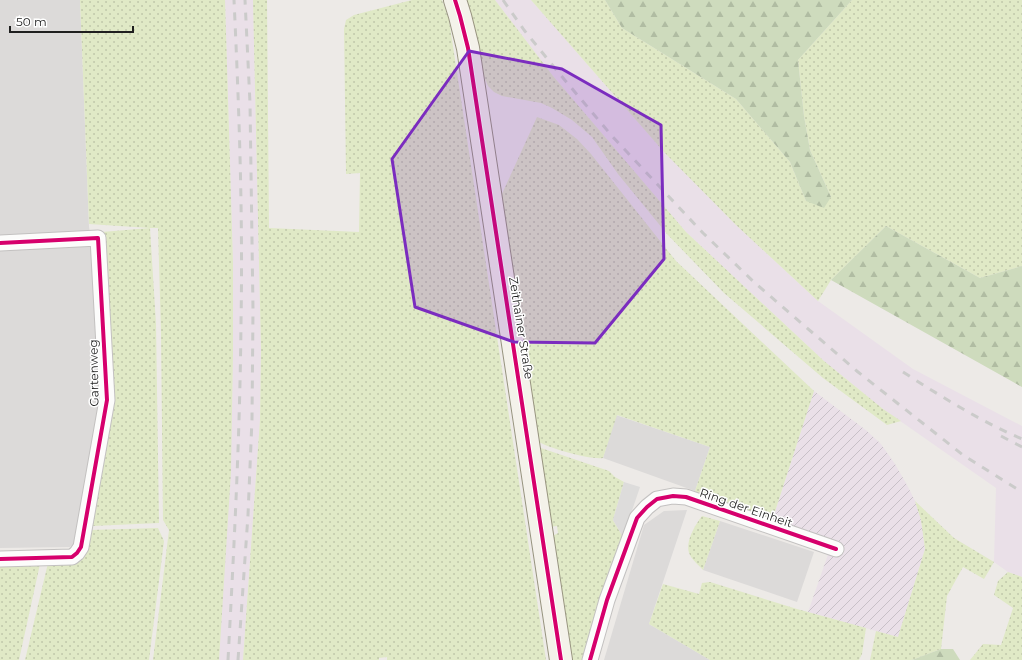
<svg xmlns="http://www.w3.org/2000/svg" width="1022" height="660" font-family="Montserrat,sans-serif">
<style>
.residential{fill:#dcdad9}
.industrial{fill:url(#industrial-furrows)}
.railway{fill:#eae0e8}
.grass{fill:url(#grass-dots)}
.forest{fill:url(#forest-firs)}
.parking{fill:#dddcdb}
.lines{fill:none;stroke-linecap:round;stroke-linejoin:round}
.street-casing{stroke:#c3c1c0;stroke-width:17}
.secondary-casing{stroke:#97947f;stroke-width:24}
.street{stroke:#fcfcfb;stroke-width:15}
.secondary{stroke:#f4f2ea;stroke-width:22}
.rail{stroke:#cbcbca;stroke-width:3;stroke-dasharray:8 8;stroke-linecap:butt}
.cycleway-casing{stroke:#fff;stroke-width:6}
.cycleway{stroke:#d6006c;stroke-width:4}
.marked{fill:#7b2cbf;fill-opacity:0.2;stroke:#7b2cbf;stroke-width:3;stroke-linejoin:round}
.labels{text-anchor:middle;stroke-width:3;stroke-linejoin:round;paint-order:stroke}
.street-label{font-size:12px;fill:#1f1f1f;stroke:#fff}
</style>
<defs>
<pattern id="industrial-furrows" width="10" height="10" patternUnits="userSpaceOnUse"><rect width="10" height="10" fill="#eae0e8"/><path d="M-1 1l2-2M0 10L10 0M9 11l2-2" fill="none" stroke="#c8c0c7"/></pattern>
<pattern id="grass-dots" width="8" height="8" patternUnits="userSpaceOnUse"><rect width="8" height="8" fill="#e0e9c6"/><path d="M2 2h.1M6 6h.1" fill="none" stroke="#c0c7aa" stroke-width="1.8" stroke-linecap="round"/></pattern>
<pattern id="forest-firs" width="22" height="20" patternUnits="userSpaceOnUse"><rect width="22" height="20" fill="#cedbbd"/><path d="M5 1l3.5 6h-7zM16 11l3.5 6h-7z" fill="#b0bca2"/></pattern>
</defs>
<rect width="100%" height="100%" fill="#edeae7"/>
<g class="residential">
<polygon points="0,0 80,0 89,227 93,250 103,400 76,543 70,547 0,548"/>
<polygon points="616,415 710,447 695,491 603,458"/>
<polygon points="687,510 649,624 710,660 604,660 644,525 664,511"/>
<polygon points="720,521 814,552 797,602 703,570"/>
</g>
<polygon class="industrial" points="814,391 867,431 881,444 895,464 907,485 915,501 921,520 925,549 898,637 808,612 832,543 771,524"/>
<g class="railway">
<polygon points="225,0 253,0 254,36 261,349 260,420 243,660 219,660 232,412 233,354 233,262"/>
<polygon points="495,0 531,0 664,152 736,225 818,301 913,369 1022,426 1022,577 1008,572 994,562 996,488 883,409 824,361 686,232 553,76"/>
</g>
<g class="grass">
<polygon points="80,0 225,0 233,262 233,354 231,472 219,660 153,660 169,530 163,520 161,333 158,228 150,228 156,324 159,523 92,526 111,400 102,232 150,228 89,224"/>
<polygon points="253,0 267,0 269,228 359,232 360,173 346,174 344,29 346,20 354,15 412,0 442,0 449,20 546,660 387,660 387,657 379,658 379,660 243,660 260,420 261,349"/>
<polygon points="465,0 495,0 553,76 686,232 824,361 883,409 901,421 887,425 823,378 724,293 667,234 618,174 592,137 572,120 552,108 541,103 502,96 494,92 488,86 484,77"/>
<polygon points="531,0 605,0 622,28 736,99 790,162 806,201 831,197 810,150 804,116 798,60 852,0 1022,0 1022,266 980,278 886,226 831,280 818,301 736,225 664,152"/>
<path d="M537,117L559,125L577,139L591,154L676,261L814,391L771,524L700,498L695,491L710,447L617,415L603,458C590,460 548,448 537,441L501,196Z"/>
<polygon points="538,447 609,471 615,477 624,482 613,520 623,537 585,660 572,660 568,656 551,537 558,533 557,526 549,527"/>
<polygon points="915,501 954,538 994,562 984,579 963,567 947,596 941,649 912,660 870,660 876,631 898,637 925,549 921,520"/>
<path d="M702,516L720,521L703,570C699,565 693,561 690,555C684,543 695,525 702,516Z"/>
<polygon points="158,528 164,541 149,660 25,660 48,563 77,562 85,556 90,530"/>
<polygon points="0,564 40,564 19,660 0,660"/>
<polygon points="1008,572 1022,577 1022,660 970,660 983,644 1001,645 1013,608 994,595 998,581"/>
<polygon points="710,582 797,609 866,628 862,654 859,660 710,660 649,624 663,584 699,594 702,583"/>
</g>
<g class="forest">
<polygon points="605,0 852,0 798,60 804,116 810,150 831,197 824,208 806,201 790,162 736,99 622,28"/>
<polygon points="886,226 980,278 1022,266 1022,387 831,280"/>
<polygon points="941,649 953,649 960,660 912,660"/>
</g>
<polygon class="parking" points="624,482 640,487 623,537 613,520"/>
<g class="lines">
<g class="street-casing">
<g id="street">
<polyline points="0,243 98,238 107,400 81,547 77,553 72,557 0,559"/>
<polyline points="590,660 607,600 637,518 647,507 657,499 673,496 686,497 836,549"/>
</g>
</g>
<g class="secondary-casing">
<polyline id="secondary" points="455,0 460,16 468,48 561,660"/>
</g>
<use href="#street" class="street"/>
<use href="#secondary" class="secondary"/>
<g class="rail">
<polyline points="503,0 524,30 558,72 612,136 703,233 755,283 858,372 963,455 1022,492"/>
<path d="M903,372C942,397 980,421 1022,439"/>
<polyline points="1001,436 1022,447"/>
<path d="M228,660C234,547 240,435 241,322C243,215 239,107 234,0"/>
<polyline points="238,660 248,515 252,419 253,310 250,103 245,0"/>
</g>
<g class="cycleway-casing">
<g id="cycleway">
<polyline points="455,0 460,16 468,48 561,660"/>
<polyline points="0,243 98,238 107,400 81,547 77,553 72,557 0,559"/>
<polyline points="590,660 607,600 637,518 647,507 657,499 673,496 686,497 836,549"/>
</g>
</g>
<use href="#cycleway" class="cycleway"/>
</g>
<path class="marked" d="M469,51L562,69L661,125L664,259L595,343L514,342L415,307L392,159Z"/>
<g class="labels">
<g class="street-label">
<text transform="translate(521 328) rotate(81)" y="4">Zeithainer Straße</text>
<text transform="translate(94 373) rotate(-91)" y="4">Gartenweg</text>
<text transform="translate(746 508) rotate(19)" y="4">Ring der Einheit</text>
</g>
</g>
<path d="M10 26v6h123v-6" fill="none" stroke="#1f1f1f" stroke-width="2"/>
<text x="16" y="26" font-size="12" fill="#1f1f1f" stroke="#ffffff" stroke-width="3" paint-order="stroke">50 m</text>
</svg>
